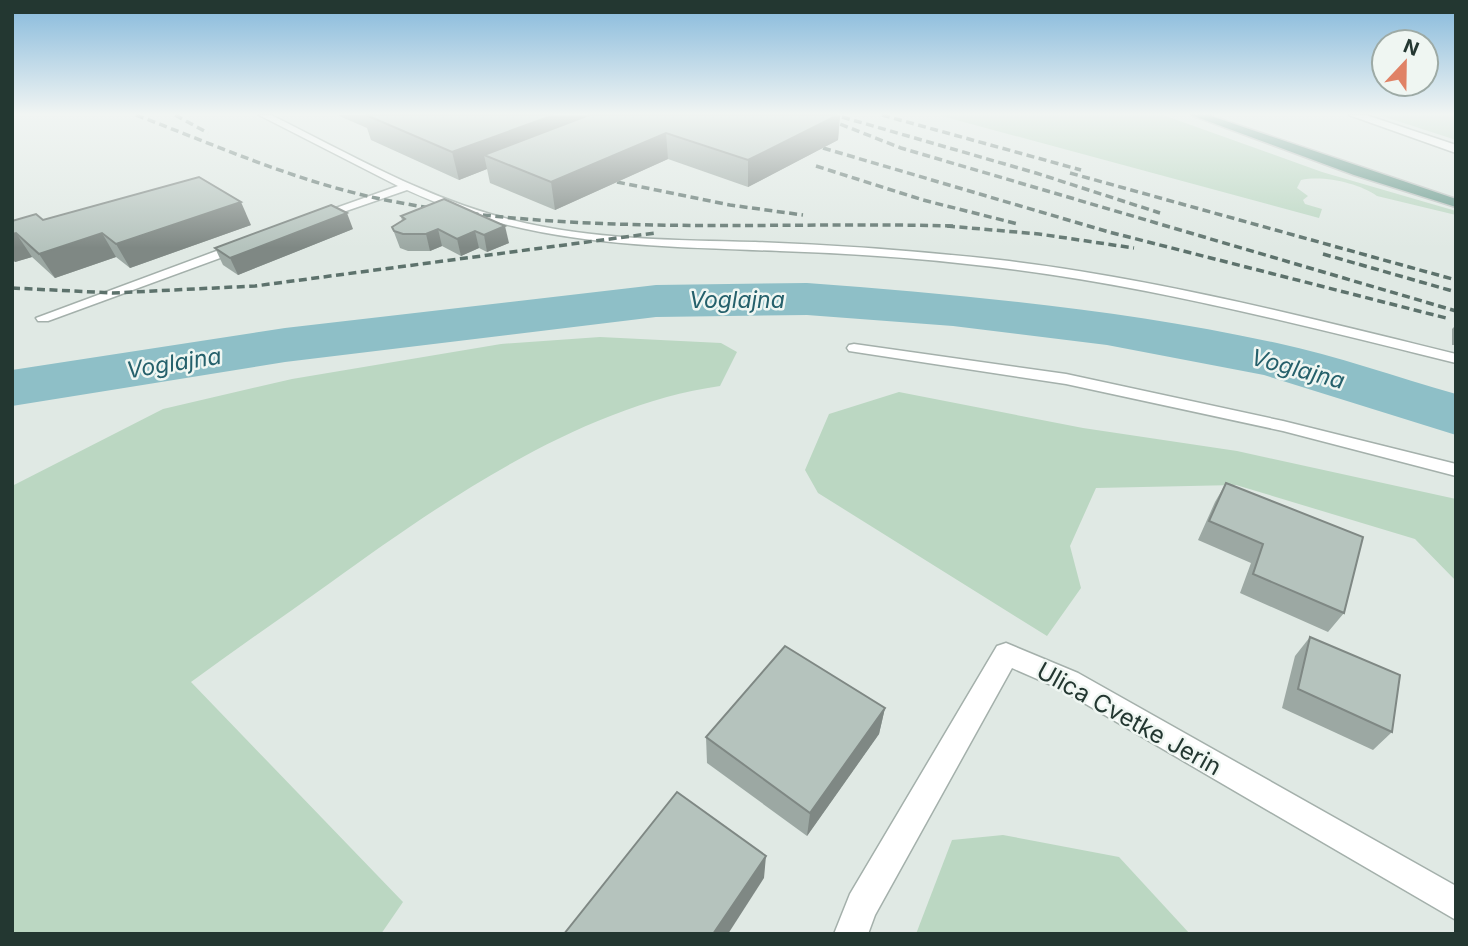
<svg xmlns="http://www.w3.org/2000/svg" width="1468" height="946" font-family="Inter,sans-serif">
<style>
.green{fill:#bbd7c2}
.lines{fill:none;stroke-linecap:round;stroke-linejoin:round}
.river{fill:#8ebfc7;fill-rule:evenodd}
.service-casing{stroke:#a4b0ab;stroke-width:3}
.minor-casing{stroke:#a4b0ab;stroke-width:3}
.tertiary-casing{stroke:#a4b0ab;stroke-width:3}
.primary-casing{stroke:#bdc3c1;stroke-width:3}
.service{fill:#fff;fill-rule:evenodd}
.minor{fill:#fff;fill-rule:evenodd}
.tertiary{fill:#fff;fill-rule:evenodd}
.primary{fill:#69998c;fill-rule:evenodd}
.rail{stroke:#5d726c;stroke-width:3.5;stroke-dasharray:8 4.5;stroke-linecap:butt}
.wall{fill:#9ca8a3}
.shaded-wall{fill:#7f8884}
.building{fill:#b5c3bd;stroke:#7f8884;stroke-width:2}
.labels{text-anchor:middle;stroke-width:5;stroke-linejoin:round;paint-order:stroke}
.water-label{font-size:23px;font-style:italic;fill:#25606b;stroke:#eff6f2}
.near-street-label{font-size:24px;fill:#233731;stroke:#eff6f2}
</style>
<rect width="100%" height="100%" fill="#e0e9e4"/>
<g class="green">
<path d="M938,115H1163L1322,172L1456,211V215L1377,196C1359,183 1323,175 1301,180L1297,188L1308,196L1303,200L1305,204L1322,209L1319,218Z"/>
<polygon points="1379,115 1456,115 1456,140"/>
<path d="M600,337L721,343L737,352L720,386C580,406 442,502 330,583C284,616 237,648 191,682L403,902L381,934H12V486L163,409L292,379L501,344Z"/>
<polygon points="899,392 1083,428 1237,451 1456,499 1456,581 1415,539 1236,485 1096,488 1070,546 1081,588 1047,636 818,493 805,470 829,414"/>
<polygon points="1003,835 1119,857 1190,934 916,934 952,840"/>
</g>
<g class="lines">
<path class="river" d="M807,283C965,295 1122,309 1277,343C1337,356 1396,377 1456,394V435L1264,375L1107,345L953,326L807,315L656,317L285,362L12,406V370L285,328L656,285Z"/>
<g class="service-casing">
<g id="service">
<path d="M259,115H271C350,154 426,199 512,220C591,240 674,240 755,242C837,245 919,251 1000,260C1154,278 1305,317 1456,354V363C1294,323 1133,281 967,264C905,257 842,253 780,251C649,246 528,246 407,190L320,220L316,219V215L398,186Z"/>
<polygon points="238,243 242,244 242,250 48,321 38,321 36,318"/>
<polygon points="854,344 1066,374 1283,421 1456,464 1456,476 1283,431 1066,384 849,351 847,348 849,345"/>
</g>
</g>
<g class="minor-casing">
<polygon id="minor" points="1006,643 1078,673 1456,886 1456,920 1060,689 1012,668 875,915 868,934 834,934 850,894 997,646"/>
</g>
<g class="tertiary-casing">
<polygon id="tertiary" points="1349,115 1366,115 1456,145 1456,153"/>
</g>
<g class="primary-casing">
<polygon id="primary" points="1191,115 1208,115 1456,199 1456,207 1354,175"/>
</g>
<use href="#service" class="service"/>
<use href="#minor" class="minor"/>
<use href="#tertiary" class="tertiary"/>
<use href="#primary" class="primary"/>
<g class="rail">
<path d="M136,115C215,145 293,180 376,198C566,238 763,221 956,226"/>
<polyline points="175,115 208,133"/>
<polyline points="817,115 901,148 1456,311"/>
<polyline points="882,115 1081,170"/>
<polyline points="842,117 1036,173 1160,213"/>
<polyline points="823,148 1109,232 1446,318"/>
<polyline points="816,166 923,200 1018,224"/>
<polyline points="1070,173 1456,280"/>
<polyline points="617,182 730,205 803,215"/>
<polyline points="947,226 1039,234 1134,248"/>
<polyline points="1323,254 1456,292"/>
<polyline points="12,288 113,293 255,286 655,233"/>
</g>
</g>
<g class="wall">
<polygon points="337,115 840,115 838,140 748,187 668,159 555,210 490,183 487,169 459,180 371,140 367,128"/>
<polygon points="444,199 509,243 487,252 479,248 461,256 442,246 430,251 408,251 400,248 392,227 402,221 401,216"/>
<polygon points="43,220 251,225 130,268 116,257 55,278 32,257 15,262 12,259 12,221"/>
<polygon points="353,229 238,275 223,265 215,248"/>
<polygon points="1456,325 1456,345 1452,345 1452,329"/>
<polygon points="1226,483 1344,613 1328,632 1240,593 1251,563 1198,540 1215,502"/>
<polygon points="1310,637 1392,732 1373,750 1282,708 1295,656"/>
<polygon points="885,708 879,734 807,836 707,763 706,737"/>
</g>
<g class="shaded-wall">
<polygon points="554,115 625,115 484,155 487,169 459,180 452,152"/>
<polygon points="838,115 840,115 838,140 748,187 748,160"/>
<polygon points="666,133 668,159 555,210 551,182"/>
<polygon points="241,202 251,225 130,268 116,244"/>
<polygon points="347,213 353,229 238,275 230,258"/>
<polygon points="505,226 509,243 487,252 484,235"/>
<polygon points="438,229 442,246 430,251 426,234"/>
<polygon points="475,231 479,248 461,256 457,239"/>
<polygon points="16,233 32,257 15,262 12,257 12,234"/>
<polygon points="102,233 116,257 55,278 39,254"/>
<polygon points="885,708 879,734 807,836 810,813"/>
<polygon points="766,856 764,878 728,934 713,934"/>
</g>
<g class="building">
<polygon points="366,115 554,115 452,152"/>
<polygon points="589,115 838,115 748,160 666,133 551,182 484,155"/>
<polygon points="199,177 241,202 116,244 102,233 39,254 16,233 12,234 12,221 36,214 43,220"/>
<polygon points="444,199 505,226 484,235 475,231 457,239 438,229 426,234 403,234 394,231 392,227 405,219 401,216"/>
<polygon points="331,205 347,213 230,258 215,248"/>
<polygon points="1226,483 1363,537 1344,613 1253,574 1263,544 1209,521"/>
<polygon points="1310,637 1400,675 1392,732 1298,689"/>
<polygon points="785,646 885,708 810,813 706,737"/>
<polygon points="677,792 766,856 713,934 564,934"/>
</g>
<linearGradient id="sky" x2="0" y2="1"><stop stop-color="#84b8db"/><stop offset="0.46" stop-color="#f1f5f3"/><stop offset="1" stop-color="#f1f5f3" stop-opacity="0"/></linearGradient>
<rect width="1468" height="248" fill="url(#sky)"/>
<g class="labels">
<g class="water-label">
<text x="737" y="308">Voglajna</text>
<text transform="translate(174 363) rotate(-9)" y="8">Voglajna</text>
<text transform="translate(1298 369) rotate(15)" y="8">Voglajna</text>
</g>
<g class="near-street-label">
<text transform="translate(1129 719) rotate(29)" y="8">Ulica Cvetke Jerin</text>
</g>
</g>
<rect width="1468" height="946" fill="none" stroke="#233731" stroke-width="28"/>
<g transform="translate(1405 63) rotate(22)"><circle r="33" fill="#eff6f2" stroke="#9daaa5" stroke-width="2"/>
<path d="M0-5L12 26L0 18L-12 26Z" fill="#e08266"/>
<text y="-10" font-size="19" font-weight="bold" text-anchor="middle" fill="#233731">N</text>
</g>
</svg>
